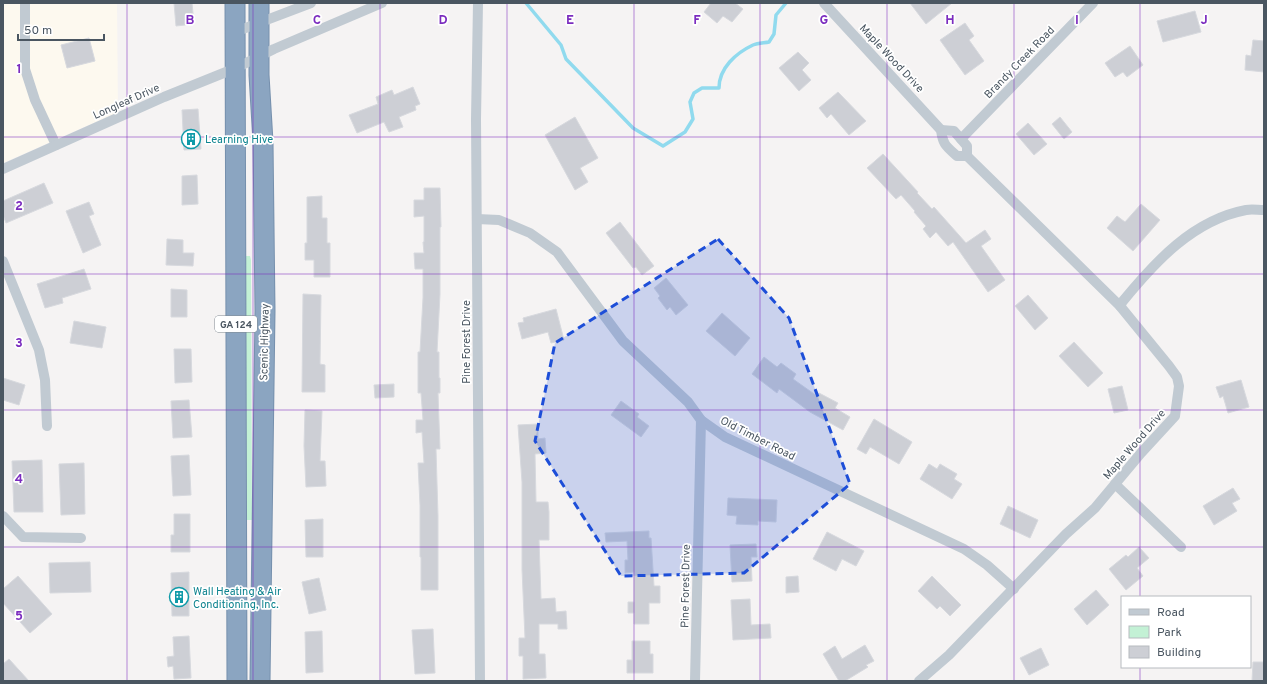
<svg xmlns="http://www.w3.org/2000/svg" width="1267" height="684" font-family="Overpass,sans-serif">
<style>
.commercial{fill:#fdf9ef}
.green{fill:#c3f1d5}
.lines{fill:none;stroke-linecap:round;stroke-linejoin:round}
.stream{stroke:#90daee;stroke-width:3.5}
.building{fill:#cdcfd5;stroke:#d7d9de}
.highway-casing{stroke:#7690ad;stroke-width:21}
.street{stroke:#c1cad2;stroke-width:10}
.highway{stroke:#8ba5c1;stroke-width:19}
.marked{fill:#1d4ed8;fill-opacity:0.2;stroke:#1d4ed8;stroke-width:3;stroke-dasharray:8 5;stroke-linejoin:round}
.grid{fill:none;stroke:#7b2cbf;stroke-width:1;stroke-opacity:0.55}
.labels{text-anchor:middle;stroke-width:3.5;stroke-linejoin:round;paint-order:stroke}
.shield{fill:#fff;stroke:#808990;stroke-width:1}
.shield-label{font-size:10px;font-weight:bold;fill:#4a5661}
.street-label{font-size:11px;fill:#4a5661;stroke:#fff}
.culture-label{font-size:11px;fill:#0d838f;stroke:#fff;text-anchor:start}
.grid-label{font-size:13px;text-anchor:middle;font-weight:bold;fill:#7b2cbf;stroke:#fff;stroke-width:3.5;stroke-linejoin:round;paint-order:stroke}
</style>
<rect width="100%" height="100%" fill="#f5f3f3"/>
<polygon class="commercial" points="3,3 117,3 118,112 3,163"/>
<polygon class="green" points="243,256 250,256 251,260 252,520 244,520"/>
<g class="lines">
<path class="stream" d="M526,3L561,45L566,59L633,128L663,146L685,132L693,119L690,102L694,93L702,88H719C719,68 736,53 753,45C758,43 764,43 769,42L774,34L776,15L786,3"/>
</g>
<g class="building">
<polygon points="174,3 192,3 194,24 176,26"/>
<polygon points="711,3 735,3 743,9 732,22 723,16 717,23 704,12"/>
<polygon points="910,3 952,3 926,24"/>
<polygon points="1195,11 1201,32 1163,42 1157,21"/>
<polygon points="965,23 974,36 969,40 984,61 965,75 940,40"/>
<polygon points="89,38 95,61 67,68 61,45"/>
<polygon points="1253,40 1264,41 1264,72 1245,70 1246,55 1251,56"/>
<polygon points="1130,46 1143,65 1127,77 1123,72 1115,77 1105,63"/>
<polygon points="798,52 809,63 802,70 811,80 799,91 779,68"/>
<polygon points="413,87 420,104 415,106 416,110 399,117 403,127 389,132 384,122 357,133 349,115 378,104 376,97 392,90 394,95"/>
<polygon points="838,92 866,121 849,135 831,114 827,118 819,108"/>
<polygon points="198,109 201,149 184,150 182,110"/>
<polygon points="575,117 598,158 580,168 588,182 575,190 545,135"/>
<polygon points="1060,117 1072,132 1064,139 1052,124"/>
<polygon points="1028,123 1047,144 1034,155 1016,134"/>
<polygon points="883,154 918,192 917,193 932,209 934,207 966,243 985,230 991,239 981,246 1005,280 988,292 953,242 948,246 936,232 930,238 923,229 926,226 914,212 915,211 901,195 896,199 867,168"/>
<polygon points="197,175 198,204 182,205 182,176"/>
<polygon points="44,183 53,203 6,223 3,215 3,201"/>
<polygon points="424,188 440,188 441,227 440,227 440,294 437,352 439,352 439,378 440,378 440,393 438,393 440,449 436,449 438,516 438,590 421,590 421,557 420,557 420,505 418,463 424,463 422,432 416,433 416,420 423,420 421,393 418,393 418,352 420,352 423,298 423,269 415,269 414,253 424,253 423,242 424,242 424,216 414,217 414,200 424,200"/>
<polygon points="322,196 322,218 327,218 327,243 330,243 330,277 314,277 314,260 305,260 305,243 307,243 307,197"/>
<polygon points="89,202 94,214 89,216 101,245 83,253 66,211"/>
<polygon points="1141,204 1160,220 1133,251 1107,228 1117,216 1125,222"/>
<polygon points="620,222 654,266 642,275 636,267 633,268 606,233"/>
<polygon points="167,239 183,240 183,253 194,253 193,266 166,265"/>
<polygon points="84,269 91,289 62,298 63,303 45,308 37,284"/>
<polygon points="666,278 688,305 676,315 670,307 667,310 658,298 660,296 654,288"/>
<polygon points="171,289 187,290 187,317 171,317"/>
<polygon points="303,294 321,295 320,364 325,365 325,392 302,392"/>
<polygon points="1028,295 1048,318 1035,330 1015,306"/>
<polygon points="556,309 564,340 551,343 548,332 522,339 518,323 524,322 523,318"/>
<polygon points="722,313 750,338 735,356 706,331"/>
<polygon points="74,321 106,327 102,348 70,343"/>
<polygon points="1074,342 1103,373 1088,387 1059,356"/>
<polygon points="174,349 191,349 192,382 175,383"/>
<polygon points="764,357 777,367 781,363 796,374 793,379 817,396 819,393 838,403 835,408 850,417 843,430 810,412 779,389 777,393 752,374"/>
<polygon points="3,378 25,385 19,405 3,400"/>
<polygon points="1241,380 1249,407 1228,413 1223,396 1220,398 1216,387"/>
<polygon points="394,384 394,397 375,398 374,385"/>
<polygon points="1122,386 1128,410 1114,413 1108,389"/>
<polygon points="189,400 192,437 173,438 171,401"/>
<polygon points="621,401 639,414 637,417 649,426 641,437 611,415"/>
<polygon points="305,410 322,411 320,461 325,461 326,486 306,487 304,446"/>
<polygon points="874,419 912,442 899,464 870,447 866,454 857,449"/>
<polygon points="538,424 538,439 545,438 546,453 535,454 536,502 548,502 549,512 549,540 539,540 541,599 555,598 556,612 566,611 567,629 558,629 558,624 539,624 539,654 545,654 546,678 523,679 523,656 519,656 519,638 525,638 522,569 522,482 518,425"/>
<polygon points="189,455 191,495 173,496 171,456"/>
<polygon points="42,460 43,512 14,512 12,461"/>
<polygon points="84,463 85,514 61,515 59,464"/>
<polygon points="929,464 937,469 940,464 957,474 954,479 962,484 952,499 920,479"/>
<polygon points="1233,488 1240,499 1232,503 1237,511 1214,525 1203,506"/>
<polygon points="728,498 777,500 776,522 758,521 758,525 736,524 737,516 727,515"/>
<polygon points="1008,506 1038,520 1030,538 1000,524"/>
<polygon points="174,514 190,514 190,552 171,552 171,535 174,535"/>
<polygon points="323,519 323,557 306,557 305,520"/>
<polygon points="649,531 649,538 651,538 654,586 660,586 660,603 649,603 649,624 634,624 634,613 628,613 628,602 634,602 634,572 625,573 625,560 628,560 627,541 606,542 605,533"/>
<polygon points="827,532 864,551 856,566 842,559 836,571 813,559"/>
<polygon points="756,544 757,557 751,557 752,581 732,582 730,545"/>
<polygon points="1139,547 1149,558 1137,568 1143,576 1126,590 1109,569 1126,555 1128,557"/>
<polygon points="90,562 91,592 50,593 49,563"/>
<polygon points="189,572 189,616 172,616 171,573"/>
<polygon points="18,576 52,614 30,633 3,603 3,589"/>
<polygon points="798,576 799,592 786,593 786,577"/>
<polygon points="932,576 961,605 950,616 940,606 937,609 918,591"/>
<polygon points="319,578 326,610 309,614 302,582"/>
<polygon points="1096,590 1109,605 1087,625 1074,609"/>
<polygon points="750,599 751,625 770,624 771,638 733,640 731,600"/>
<polygon points="433,629 435,673 415,674 412,630"/>
<polygon points="322,631 323,672 306,673 305,632"/>
<polygon points="189,636 191,678 174,679 173,666 168,667 167,657 174,656 173,637"/>
<polygon points="632,641 650,641 650,654 653,654 653,673 627,673 627,660 632,660"/>
<polygon points="865,645 874,661 866,665 868,667 845,681 839,681 823,654 835,646 842,659"/>
<polygon points="1041,648 1049,665 1029,675 1020,658"/>
<polygon points="9,659 29,681 3,681 3,664"/>
<polygon points="1253,662 1264,662 1264,681 1252,681"/>
</g>
<g class="lines">
<g class="highway-casing">
<g id="highway">
<polyline points="235,3 237,681"/>
<polyline points="259,3 259,75 263,142 265,311 260,681"/>
</g>
</g>
<g class="street">
<polyline points="25,3 25,69 35,100 56,145"/>
<polyline points="478,3 476,119 480,681"/>
<path d="M824,3L941,130C943,145 946,146 957,156H967L1120,306L1169,366L1177,377L1179,386L1175,416L1141,453L1095,508L1066,534L949,655L919,681"/>
<polyline points="235,32 311,3"/>
<polyline points="941,130 954,131 967,146 967,156"/>
<polyline points="961,139 1093,3"/>
<polyline points="3,169 164,97 236,68 274,49 382,3"/>
<polyline points="477,219 499,220 530,233 557,252 623,341 688,402 701,420 725,437 964,549 987,565 1014,589"/>
<polyline points="3,261 39,350 45,380 47,426"/>
<path d="M1120,306L1123,301C1155,262 1193,220 1246,210C1251,209 1258,210 1264,210"/>
<polyline points="1115,484 1181,547"/>
<polyline points="3,516 23,537 81,538"/>
<polyline points="695,681 701,420"/>
</g>
<use href="#highway" class="highway"/>
</g>
<path class="marked" d="M718,239L789,318L850,484L744,573L621,576L535,441L555,343Z"/>
<path class="grid" d="M127,3V681M253,3V681M380,3V681M507,3V681M634,3V681M760,3V681M887,3V681M1014,3V681M1140,3V597M3,137H1264M3,274H1264M3,410H1264M3,547H1264M1140,667V681"/>
<defs>
<g id="building-ring" transform="scale(1)"><circle r="9.5" fill="#fff" stroke="#0f9aa8" stroke-width="1.5"/><path d="M-4-6H4V6H1V3H-1V6H-4ZM-2.5-4.3h1.7v1.8h-1.7ZM.8-4.3h1.7v1.8H.8ZM-2.5-1h1.7V.8h-1.7ZM.8-1h1.7V.8H.8Z" fill="#0f9aa8"/></g>
</defs>
<g fill-rule="evenodd">
<use href="#building-ring" x="191" y="139"/>
<use href="#building-ring" x="179" y="597"/>
</g>
<g class="labels">
<rect class="shield" x="215" y="316" width="42" height="16" rx="3"/>
<g class="shield-label">
<text x="236" y="328">GA 124</text>
</g>
<g class="street-label">
<text transform="translate(892 58) rotate(47)" y="4">Maple Wood Drive</text>
<text transform="translate(1019 62) rotate(-46)" y="4">Brandy Creek Road</text>
<text transform="translate(126 101) rotate(-24)" y="4">Longleaf Drive</text>
<text transform="translate(264 342) rotate(-89)" y="4">Scenic Highway</text>
<text transform="translate(466 342) rotate(-90)" y="4">Pine Forest Drive</text>
<text transform="translate(758 438) rotate(27)" y="4">Old Timber Road</text>
<text transform="translate(1134 444) rotate(-49)" y="4">Maple Wood Drive</text>
<text transform="translate(685 586) rotate(-89)" y="4">Pine Forest Drive</text>
</g>
<g class="culture-label">
<text x="205" y="143">Learning Hive</text>
<text x="193" y="595">Wall Heating &amp; Air<tspan x="193" dy="13">Conditioning, Inc.</tspan></text>
</g>
</g>
<g class="grid-label">
<text x="190" y="24">B</text>
<text x="317" y="24">C</text>
<text x="443" y="24">D</text>
<text x="570" y="24">E</text>
<text x="697" y="24">F</text>
<text x="824" y="24">G</text>
<text x="950" y="24">H</text>
<text x="1077" y="24">I</text>
<text x="1204" y="24">J</text>
<text x="19" y="73">1</text>
<text x="19" y="210">2</text>
<text x="19" y="347">3</text>
<text x="19" y="483">4</text>
<text x="19" y="620">5</text>
</g>
<rect width="1267" height="684" fill="none" stroke="#4a5661" stroke-width="8"/>
<rect x="1121" y="596" width="130" height="72" fill="#ffffff" stroke="#b7bbc0"/>
<rect x="1129" y="609" width="20" height="6" fill="#c1cad2" stroke="#b7bbc0"/>
<text x="1157" y="616" font-size="12" fill="#4a5661">Road</text>
<rect x="1129" y="626" width="20" height="12" fill="#c3f1d5" stroke="#b7bbc0"/>
<text x="1157" y="636" font-size="12" fill="#4a5661">Park</text>
<rect x="1129" y="646" width="20" height="12" fill="#cdcfd5" stroke="#b7bbc0"/>
<text x="1157" y="656" font-size="12" fill="#4a5661">Building</text>
<path d="M18 34v6h86v-6" fill="none" stroke="#4a5661" stroke-width="2"/>
<text x="24" y="34" font-size="12" fill="#4a5661" stroke="#ffffff" stroke-width="3" paint-order="stroke">50 m</text>
</svg>
